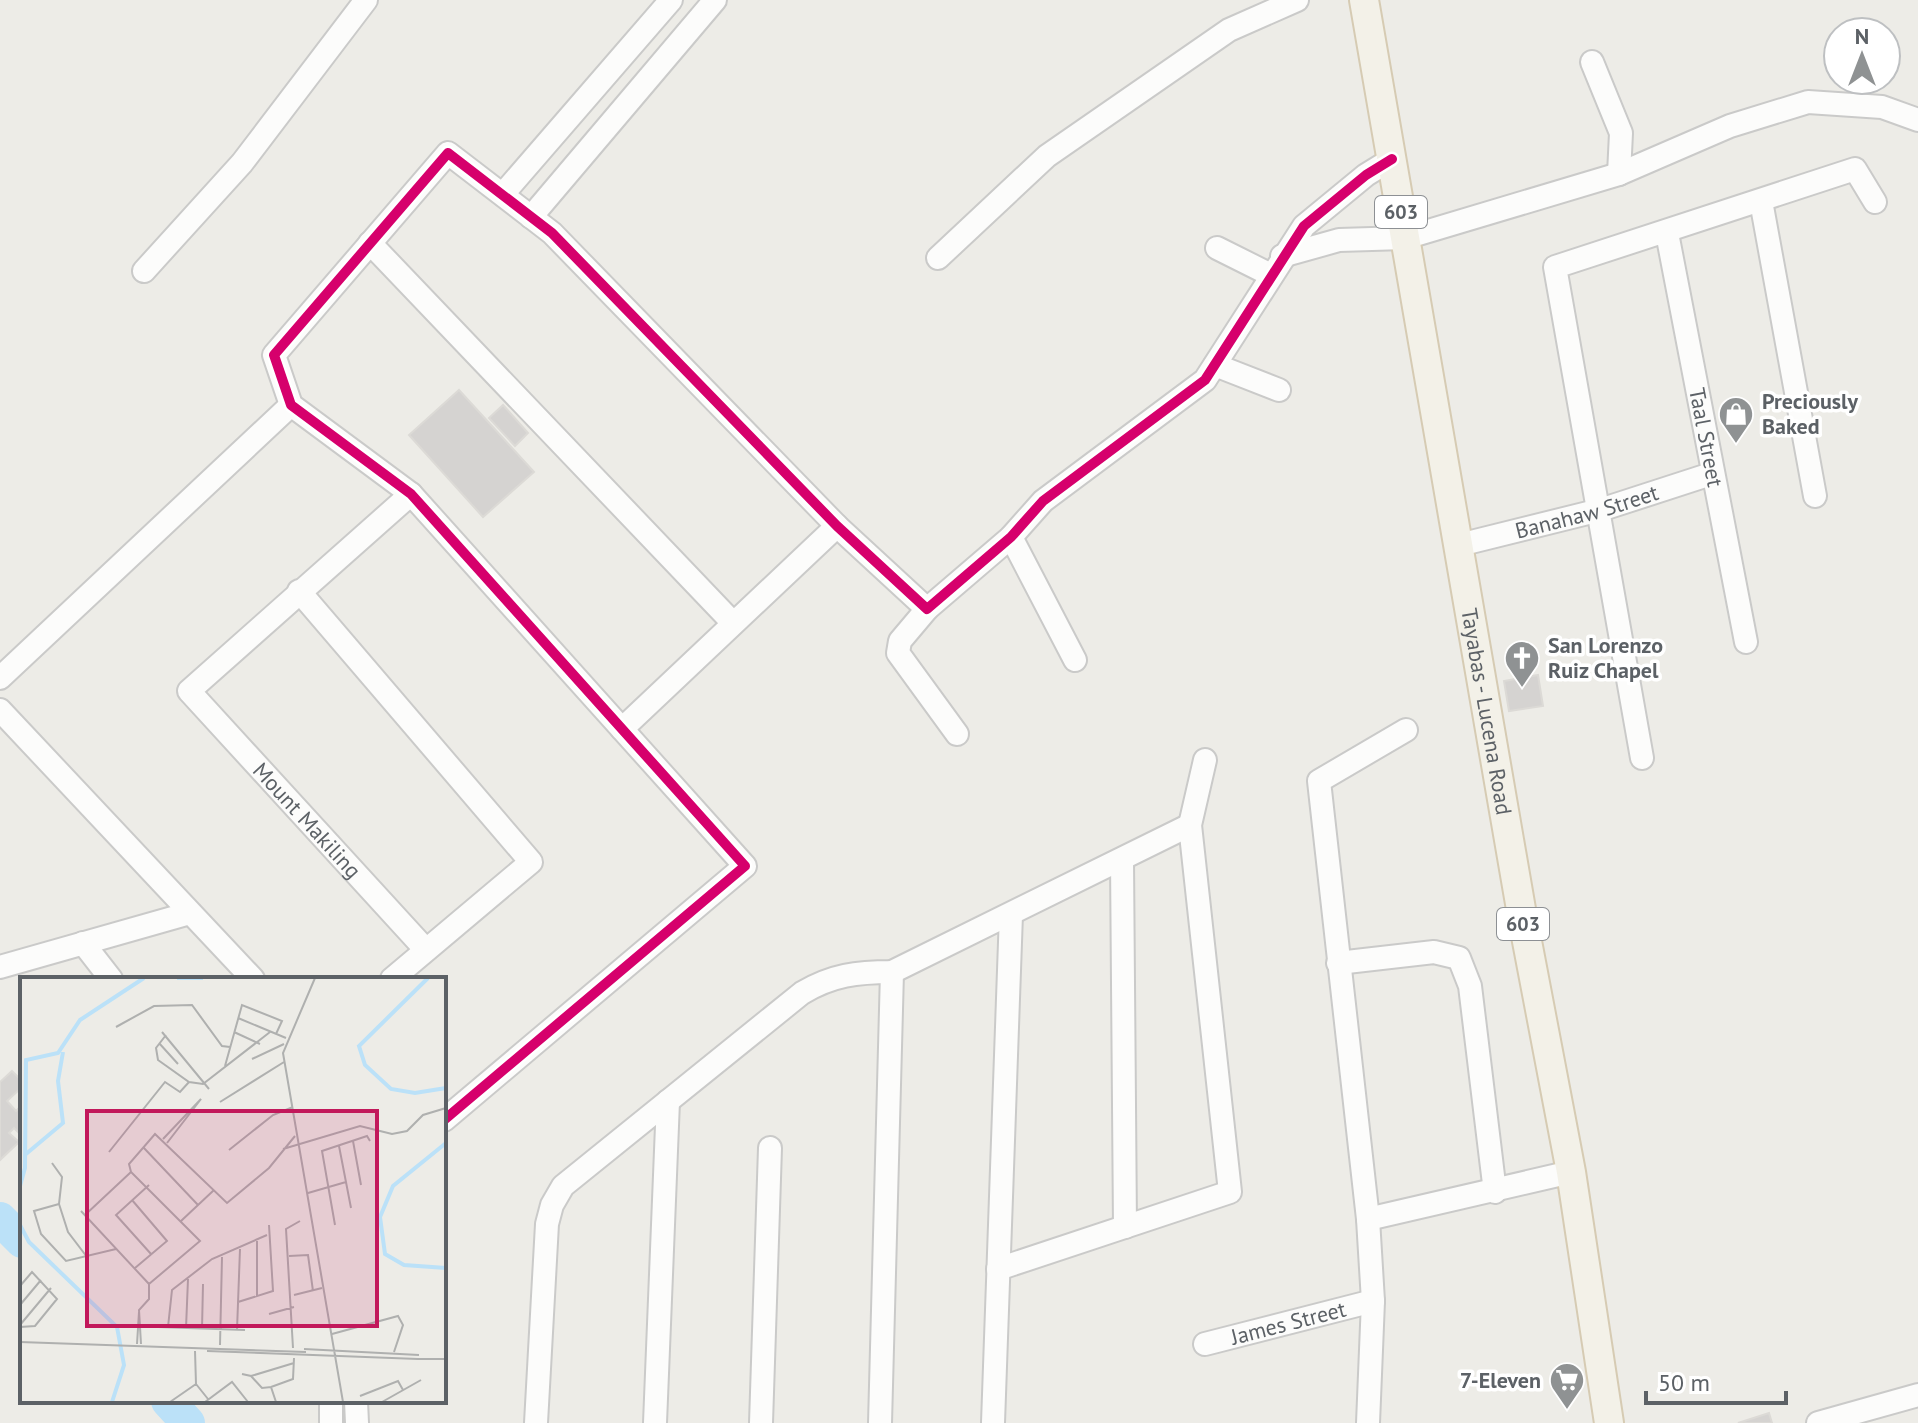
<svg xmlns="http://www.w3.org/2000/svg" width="1918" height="1423" font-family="'PT Sans',sans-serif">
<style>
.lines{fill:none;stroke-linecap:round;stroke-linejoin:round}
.river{stroke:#bbe1f8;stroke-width:34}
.building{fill:#d5d3d1;stroke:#dcdad6;stroke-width:2}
.minor-casing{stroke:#cacac9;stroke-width:26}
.major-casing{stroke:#d6cbb3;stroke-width:32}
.minor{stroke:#fcfcfb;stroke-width:22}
.major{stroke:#f3f1e8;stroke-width:28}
.cycleway-casing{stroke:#fff;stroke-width:15}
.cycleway{stroke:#d6006c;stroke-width:10}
.labels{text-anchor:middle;stroke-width:7;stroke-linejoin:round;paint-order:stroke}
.shield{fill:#fff;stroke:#8d9094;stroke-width:2}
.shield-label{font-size:20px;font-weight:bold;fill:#5c6166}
.poi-label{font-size:22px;font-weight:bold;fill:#5c6166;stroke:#fff;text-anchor:start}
.street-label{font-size:22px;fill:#5c6166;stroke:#fff}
.inset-river{fill:none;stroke:#bbe1f8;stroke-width:4}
.inset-road{fill:none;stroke:#afb0af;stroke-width:2}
.view{fill:#c2185b;fill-opacity:0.15;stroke:#c2185b;stroke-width:4}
.inset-edge{fill:none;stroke:#5c6166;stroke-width:4}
</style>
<rect width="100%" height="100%" fill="#edece7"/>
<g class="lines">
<g class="river">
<polyline points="0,1219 22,1241"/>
<polyline points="168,1401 188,1423"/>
</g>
</g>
<g class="building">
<polygon points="459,390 534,472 483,517 409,435"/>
<polygon points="503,405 528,433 515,446 489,418"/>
<polygon points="1538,675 1543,706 1509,711 1504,681"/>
<polygon points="12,1071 22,1081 22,1087 7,1101 16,1111 22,1105 22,1136 14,1128 9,1133 19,1142 0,1160 0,1082"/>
<polygon points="1769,1413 1772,1423 1738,1423"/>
</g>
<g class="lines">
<g class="minor-casing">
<g id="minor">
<polyline points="1592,62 1621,133 1619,174"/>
<polyline points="503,194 671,0"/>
<polyline points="1761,201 1815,496"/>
<polyline points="531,217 715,0"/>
<path id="s1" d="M1667,233L1746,642"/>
<polyline points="370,243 733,623"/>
<polyline points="1217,248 1271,275"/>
<polyline points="1282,256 1339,240 1405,238 1619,174 1730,126 1808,102 1882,107 1918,120"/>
<polyline points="938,258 1047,156 1229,30 1297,0"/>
<polyline points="144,271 242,163 366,0"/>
<polyline points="1215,365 1279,390"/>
<path id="s2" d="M411,494L189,691L426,950"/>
<polyline points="1011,537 1075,660"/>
<path id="s3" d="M1459,545L1600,510L1711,474"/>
<polyline points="299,591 531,862 392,979"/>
<polyline points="927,609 900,641 898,653 957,734"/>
<polyline points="0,678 291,405"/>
<polyline points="0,710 253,979"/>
<polyline points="622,729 837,526"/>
<polyline points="1642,758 1555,267 1855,169 1875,202"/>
<polyline points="1122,860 1125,1227"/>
<polyline points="83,943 111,979"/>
<polyline points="1338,963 1434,952 1459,958 1470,986 1495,1192"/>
<polyline points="0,967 190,913"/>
<polyline points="444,1120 745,866 411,494 291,405 274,355 448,153 552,233 837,526 927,609 1011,537 1043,501 1205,380 1304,226 1366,175 1392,159"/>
<polyline points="1368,1219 1571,1172"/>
<polyline points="998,1269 1230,1192 1190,825 1205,760"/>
<path id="s4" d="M1205,1344L1373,1301"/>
<polyline points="331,1401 331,1423"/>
<polyline points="356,1401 357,1423"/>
<path d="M536,1423L547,1224L552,1205L563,1186L802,993C832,975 857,972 892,972L1190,825"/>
<polyline points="655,1423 668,1101"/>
<polyline points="761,1423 770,1148"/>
<polyline points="880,1423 892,972"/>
<polyline points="993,1423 1011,914"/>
<polyline points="1368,1423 1373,1301 1368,1219 1319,781 1406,730"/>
<polyline points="1818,1423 1918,1395"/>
</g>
</g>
<g class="major-casing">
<g id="major">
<path id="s5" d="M1364,0L1522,915L1571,1172L1609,1423"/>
</g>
</g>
<use href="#minor" class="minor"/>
<use href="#major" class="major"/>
<g class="cycleway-casing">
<polyline id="cycleway" points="444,1120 745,866 411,494 291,405 274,355 448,153 552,233 837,526 927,609 1011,537 1043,501 1205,380 1304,226 1366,175 1392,159"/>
</g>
<use href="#cycleway" class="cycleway"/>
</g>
<defs>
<g id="shop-pin" transform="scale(1.8)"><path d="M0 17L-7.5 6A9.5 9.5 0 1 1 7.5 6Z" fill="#8f9293" stroke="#fff"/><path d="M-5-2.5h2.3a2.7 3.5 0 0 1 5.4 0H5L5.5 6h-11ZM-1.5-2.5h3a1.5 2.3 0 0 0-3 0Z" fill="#fff"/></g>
<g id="church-pin" transform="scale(1.8)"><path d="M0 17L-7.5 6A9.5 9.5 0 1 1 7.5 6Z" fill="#8f9293" stroke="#fff"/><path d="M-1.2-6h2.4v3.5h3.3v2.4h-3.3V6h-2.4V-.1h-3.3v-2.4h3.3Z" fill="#fff"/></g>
<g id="supermarket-pin" transform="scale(1.8)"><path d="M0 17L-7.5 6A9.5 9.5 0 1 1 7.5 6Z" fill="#8f9293" stroke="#fff"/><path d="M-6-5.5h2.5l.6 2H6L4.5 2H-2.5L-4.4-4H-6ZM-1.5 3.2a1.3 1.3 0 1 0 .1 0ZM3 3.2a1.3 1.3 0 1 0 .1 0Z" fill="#fff"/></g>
</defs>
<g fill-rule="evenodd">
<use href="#shop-pin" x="1736" y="414"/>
<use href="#church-pin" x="1522" y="658"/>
<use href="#supermarket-pin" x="1567" y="1380"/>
</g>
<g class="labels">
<g class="shield">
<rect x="1375" y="196" width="52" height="32" rx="6"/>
<rect x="1497" y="908" width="52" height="32" rx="6"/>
</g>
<g class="shield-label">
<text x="1401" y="219">603</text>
<text x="1523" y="931">603</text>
</g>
<g class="poi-label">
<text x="1762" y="409">Preciously<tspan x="1762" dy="25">Baked</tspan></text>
<text x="1548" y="653">San Lorenzo<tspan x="1548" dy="25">Ruiz Chapel</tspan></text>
<text x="1541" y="1388" text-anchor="end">7-Eleven</text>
</g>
<g class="street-label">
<text dy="8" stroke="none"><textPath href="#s1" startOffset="208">Taal Street</textPath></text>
<text dy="8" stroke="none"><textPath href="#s3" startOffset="132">Banahaw Street</textPath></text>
<text dy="8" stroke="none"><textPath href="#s5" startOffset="722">Tayabas - Lucena Road</textPath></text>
<text dy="8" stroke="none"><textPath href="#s2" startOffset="472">Mount Makiling</textPath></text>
<text dy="8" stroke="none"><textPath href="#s4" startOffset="86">James Street</textPath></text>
</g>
</g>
<g transform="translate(20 977)">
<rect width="426" height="426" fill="#edece7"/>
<path class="inset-river" d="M157,1H183M408,1L339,69L345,88L371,112L395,116L426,111M426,166L373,209L360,240L365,277L384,288L426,291M6,177L43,146L38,104L43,75M0,209L5,191L6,83L38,76L60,43L124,1M0,248L9,265L97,350L104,388L92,425"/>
<path class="inset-road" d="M295,1L263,76L323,425M218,41L266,61M96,50L134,29L172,28L202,69L210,70M142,55L189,112M214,55L240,67M146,58L136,71L138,83L169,105L183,107L250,55M139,66L158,87M232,82L264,67M205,89L222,28L262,44L256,57M200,125L264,85M143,162L181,122L147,166M333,164L341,208M319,169L331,231M123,170L178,228M263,172L340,149L372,157L387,154L403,138L426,131M209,173L253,138L273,130M89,175L145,105L160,115L169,105M32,186L42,200L39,227L48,255L67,280M129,208L96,238L131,277M288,216L326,205M112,223L147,264L115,291M39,227L14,234L21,257L46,284L96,272M61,234L129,307V322L119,333L121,367M65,238L111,195M161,244L194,213M315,248L302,174L347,159L350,164M237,264V319M269,279L288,278L293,314M129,307L180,264L111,195L109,187L135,157L207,226L249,191L275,159M0,309L12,295L37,322L15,349L0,350M274,318L302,311M218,325L253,314L249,248M0,328L21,303M249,337L274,330M0,348L31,311M138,350L225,353M148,350L152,313L192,282L247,258M166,351L168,302M182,352L183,307M217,353L220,272M312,357L378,339L383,348L374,375M0,365L286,375M117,367L119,335M200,368L202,280M273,371L266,252L280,244M284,372L399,378M175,374L176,407L188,422M187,374L398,382M395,382H426M222,397L231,399L242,411L251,410L256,425M231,399L274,386M251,410L273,402L274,381M340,419L378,404L383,413M150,425L176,407M185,425L212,405L228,425M362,425L401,403"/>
<path class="view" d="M67,134H357V349H67Z"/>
<rect width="426" height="426" class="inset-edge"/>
</g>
<g transform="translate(1862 56)"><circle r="38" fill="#ffffff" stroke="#bec0c2" stroke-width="2"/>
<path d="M0-6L14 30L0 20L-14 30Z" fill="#8f9293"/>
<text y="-12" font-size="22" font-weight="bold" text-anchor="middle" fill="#5c6166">N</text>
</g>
<path d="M1646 1391v12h140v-12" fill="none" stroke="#5c6166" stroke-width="4"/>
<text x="1658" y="1391" font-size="24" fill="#5c6166" stroke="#ffffff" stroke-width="6" paint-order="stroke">50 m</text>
</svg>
